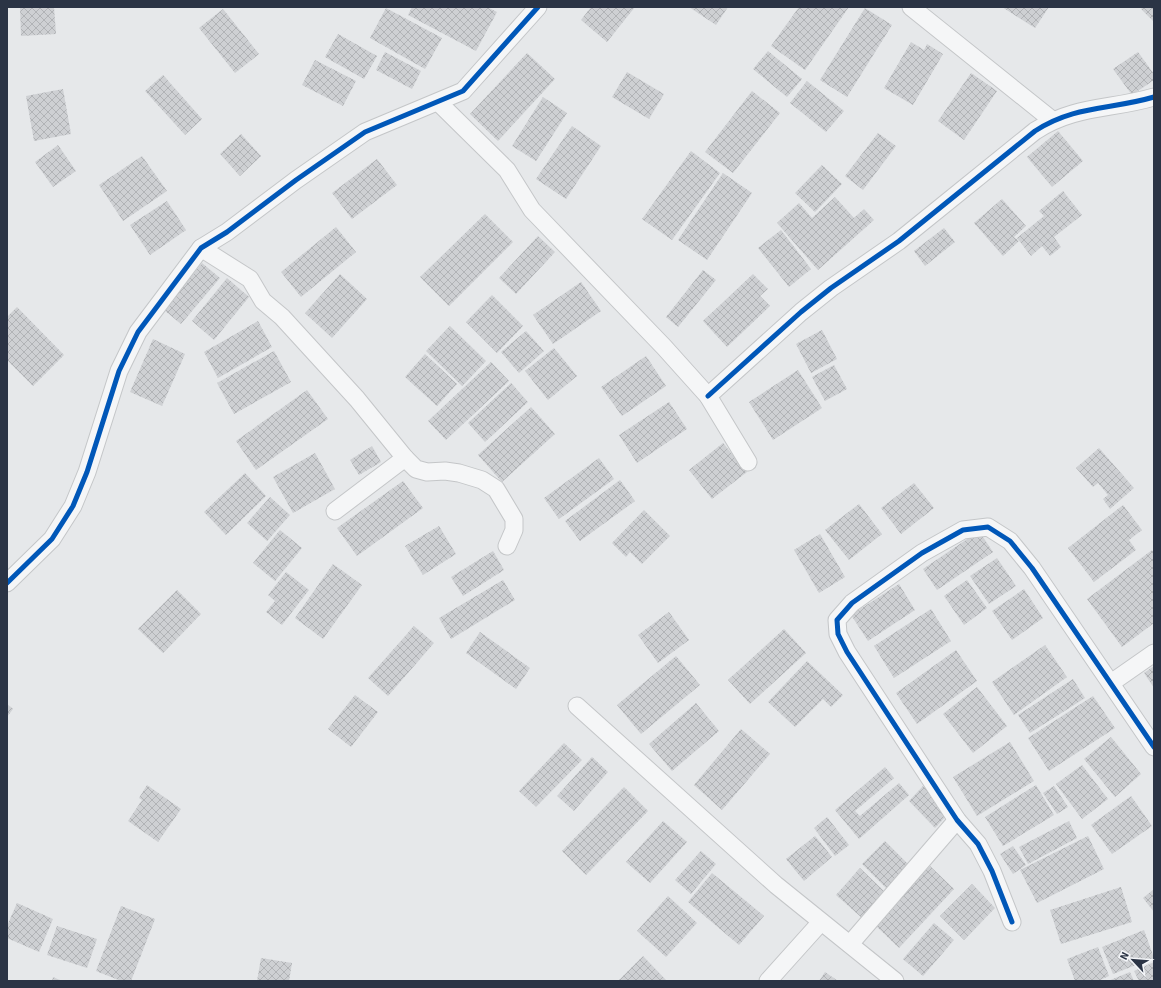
<svg xmlns="http://www.w3.org/2000/svg" width="1161" height="988" font-family="'Source Sans 3',sans-serif">
<style>
.building{fill:url(#building-cross-hatch)}
.lines{fill:none;stroke-linecap:round;stroke-linejoin:round}
.street-casing{stroke:#c4c6c8;stroke-width:19}
.street{stroke:#f5f6f7;stroke-width:17}
.cycleway-casing{stroke:#f4f6f9;stroke-width:8}
.cycleway{stroke:#0057b8;stroke-width:5}
</style>
<defs>
<pattern id="building-cross-hatch" width="8" height="8" patternUnits="userSpaceOnUse"><rect width="8" height="8" fill="#ced0d3"/><path d="M0 0l8 8M0 8l8-8" fill="none" stroke="#b1b3b6"/></pattern>
</defs>
<rect width="100%" height="100%" fill="#e6e8ea"/>
<g class="building">
<polygon points="20,7 54,7 56,34 21,36"/>
<polygon points="412,7 487,7 497,12 476,51 408,15"/>
<polygon points="591,7 635,7 607,42 581,20"/>
<polygon points="689,7 728,7 716,25"/>
<polygon points="799,7 849,7 805,70 771,46"/>
<polygon points="1002,7 1049,7 1035,28"/>
<polygon points="1143,7 1154,7 1154,22 1141,9"/>
<polygon points="386,8 442,38 425,69 370,38"/>
<polygon points="865,8 892,25 847,97 820,80"/>
<polygon points="223,9 259,54 235,73 199,28"/>
<polygon points="338,34 377,56 364,79 325,57"/>
<polygon points="911,42 924,50 927,44 943,54 913,105 884,88"/>
<polygon points="768,51 802,79 787,97 753,69"/>
<polygon points="385,52 421,71 412,89 376,70"/>
<polygon points="1138,52 1154,74 1154,80 1132,95 1113,69"/>
<polygon points="527,53 555,79 498,141 470,114"/>
<polygon points="315,60 356,81 343,106 302,85"/>
<polygon points="627,72 664,94 649,119 612,97"/>
<polygon points="971,73 997,91 964,140 938,121"/>
<polygon points="163,75 202,119 185,135 145,91"/>
<polygon points="807,81 844,111 826,132 790,103"/>
<polygon points="63,89 71,134 34,141 26,96"/>
<polygon points="752,91 780,113 733,173 705,152"/>
<polygon points="543,97 567,113 536,161 512,146"/>
<polygon points="572,126 601,146 566,199 536,179"/>
<polygon points="1058,131 1083,161 1052,187 1027,157"/>
<polygon points="878,133 896,146 863,190 845,176"/>
<polygon points="241,134 261,156 240,176 220,154"/>
<polygon points="58,145 76,171 53,187 35,162"/>
<polygon points="691,151 720,173 672,240 642,219"/>
<polygon points="142,156 167,191 123,221 99,185"/>
<polygon points="377,159 397,185 352,219 332,193"/>
<polygon points="822,165 842,184 815,212 795,193"/>
<polygon points="723,173 752,193 707,260 678,240"/>
<polygon points="1063,191 1082,215 1054,237 1061,247 1050,256 1042,246 1031,256 1017,238 1044,216 1039,211"/>
<polygon points="835,197 854,218 864,209 874,220 818,270 777,223 799,203 812,218"/>
<polygon points="1002,199 1026,226 1014,237 1019,241 1003,256 974,223"/>
<polygon points="167,201 186,230 150,255 130,225"/>
<polygon points="485,214 513,242 449,306 420,277"/>
<polygon points="336,227 356,252 301,297 281,272"/>
<polygon points="944,228 955,242 925,266 914,251"/>
<polygon points="781,230 811,269 789,287 758,248"/>
<polygon points="538,236 555,252 516,294 499,278"/>
<polygon points="202,263 220,278 181,324 164,310"/>
<polygon points="703,270 716,280 678,327 666,317"/>
<polygon points="340,274 367,299 332,338 305,313"/>
<polygon points="753,274 768,289 760,296 770,306 727,347 703,321"/>
<polygon points="227,278 249,297 214,340 192,321"/>
<polygon points="581,282 601,311 553,344 533,315"/>
<polygon points="492,295 523,326 497,353 466,322"/>
<polygon points="17,307 64,355 33,386 7,360 7,317"/>
<polygon points="258,321 272,347 218,378 204,352"/>
<polygon points="450,326 486,361 462,386 426,351"/>
<polygon points="822,330 837,359 811,373 796,344"/>
<polygon points="526,331 544,351 519,373 501,352"/>
<polygon points="153,339 185,354 162,406 130,392"/>
<polygon points="554,348 577,376 548,400 525,371"/>
<polygon points="274,351 291,382 234,414 217,383"/>
<polygon points="425,354 457,384 437,406 405,377"/>
<polygon points="646,356 666,386 622,416 601,387"/>
<polygon points="491,362 509,381 446,440 428,421"/>
<polygon points="834,365 847,389 825,401 812,377"/>
<polygon points="798,370 822,408 773,440 749,402"/>
<polygon points="511,383 528,402 485,442 468,423"/>
<polygon points="307,390 328,419 256,470 236,441"/>
<polygon points="669,402 687,429 637,463 619,435"/>
<polygon points="531,407 555,434 502,482 478,455"/>
<polygon points="723,443 747,472 712,499 689,470"/>
<polygon points="372,446 381,462 359,475 350,460"/>
<polygon points="1099,448 1134,488 1110,509 1103,499 1108,495 1098,483 1093,487 1076,468"/>
<polygon points="315,453 335,489 293,513 273,477"/>
<polygon points="599,458 614,479 559,519 544,498"/>
<polygon points="245,473 266,496 226,535 204,512"/>
<polygon points="620,480 635,501 580,541 565,521"/>
<polygon points="403,481 423,508 357,556 337,528"/>
<polygon points="914,483 934,508 901,534 881,508"/>
<polygon points="270,497 290,515 267,541 247,523"/>
<polygon points="859,504 882,534 849,560 825,530"/>
<polygon points="1123,505 1142,530 1129,540 1136,550 1094,582 1068,548"/>
<polygon points="644,510 670,536 642,564 630,552 626,557 612,543"/>
<polygon points="439,526 456,554 423,575 405,546"/>
<polygon points="280,530 302,548 275,581 253,563"/>
<polygon points="979,531 993,552 937,590 923,569"/>
<polygon points="820,534 845,577 819,593 794,550"/>
<polygon points="1152,550 1154,553 1154,623 1122,647 1087,599"/>
<polygon points="493,551 504,570 463,596 451,577"/>
<polygon points="997,558 1016,586 989,604 970,576"/>
<polygon points="333,564 362,585 323,639 295,618"/>
<polygon points="286,572 309,590 282,625 266,612 275,601 268,595"/>
<polygon points="503,580 515,600 451,639 439,618"/>
<polygon points="967,580 987,608 964,625 944,596"/>
<polygon points="899,584 915,610 868,641 851,615"/>
<polygon points="1024,589 1043,618 1012,640 992,611"/>
<polygon points="177,590 201,614 163,653 138,629"/>
<polygon points="931,609 951,641 894,678 874,646"/>
<polygon points="669,612 689,640 658,663 638,635"/>
<polygon points="414,626 434,643 388,696 368,678"/>
<polygon points="784,629 806,653 750,704 728,680"/>
<polygon points="480,632 530,668 516,689 466,653"/>
<polygon points="1045,645 1067,677 1014,715 992,682"/>
<polygon points="956,650 977,681 917,724 896,693"/>
<polygon points="676,656 700,685 641,734 617,705"/>
<polygon points="807,661 843,695 831,707 823,699 795,727 768,702"/>
<polygon points="1154,666 1154,688 1144,673"/>
<polygon points="1073,679 1085,698 1030,733 1018,715"/>
<polygon points="977,687 1007,726 973,753 943,714"/>
<polygon points="355,695 378,712 351,747 328,729"/>
<polygon points="1093,696 1115,728 1049,771 1028,738"/>
<polygon points="696,703 719,731 672,771 649,744"/>
<polygon points="7,704 13,709 7,717"/>
<polygon points="741,729 770,754 722,810 694,785"/>
<polygon points="1111,737 1141,774 1115,797 1084,759"/>
<polygon points="1010,742 1034,781 977,816 953,777"/>
<polygon points="564,743 582,760 536,807 519,791"/>
<polygon points="592,757 608,772 574,811 557,796"/>
<polygon points="1082,765 1108,799 1082,819 1056,784"/>
<polygon points="885,767 894,778 855,811 860,816 899,783 909,795 859,839 835,810"/>
<polygon points="147,785 181,809 158,842 128,821 142,800 139,798"/>
<polygon points="1036,785 1054,815 1003,846 985,817"/>
<polygon points="923,786 949,813 935,828 909,801"/>
<polygon points="1054,786 1068,807 1057,814 1043,793"/>
<polygon points="624,787 648,811 586,875 562,851"/>
<polygon points="1131,796 1152,826 1112,854 1091,825"/>
<polygon points="827,817 849,845 835,856 814,828"/>
<polygon points="663,821 687,842 650,883 626,862"/>
<polygon points="1069,821 1077,838 1028,864 1019,847"/>
<polygon points="815,836 832,857 804,881 786,859"/>
<polygon points="1088,836 1104,869 1037,903 1020,870"/>
<polygon points="885,841 912,868 889,891 862,864"/>
<polygon points="1013,846 1026,865 1013,874 1000,854"/>
<polygon points="701,851 716,864 691,894 675,880"/>
<polygon points="930,866 954,889 899,948 875,925"/>
<polygon points="860,868 885,892 862,918 836,895"/>
<polygon points="712,873 764,916 739,945 688,902"/>
<polygon points="972,884 995,908 964,940 940,916"/>
<polygon points="1121,887 1132,922 1061,944 1050,910"/>
<polygon points="1154,889 1154,912 1143,898"/>
<polygon points="668,896 697,923 666,957 637,931"/>
<polygon points="17,903 53,919 39,952 7,938 7,926"/>
<polygon points="121,906 155,919 131,981 121,981 96,971"/>
<polygon points="934,923 954,940 923,976 903,959"/>
<polygon points="57,926 97,939 87,968 47,955"/>
<polygon points="1144,930 1154,958 1113,974 1102,947"/>
<polygon points="1098,947 1109,976 1098,981 1075,981 1067,959"/>
<polygon points="643,956 667,981 618,981"/>
<polygon points="261,958 292,963 289,981 257,981"/>
<polygon points="1154,962 1154,981 1139,981 1134,971"/>
<polygon points="825,972 838,981 819,981"/>
<polygon points="1130,972 1134,981 1108,981"/>
<polygon points="53,977 62,981 52,981"/>
</g>
<g class="lines">
<g class="street-casing">
<g id="street">
<polyline points="911,7 1052,120"/>
<polyline points="438,102 507,170 532,210 664,347 708,396 748,462"/>
<polyline points="201,248 250,279 263,301 282,317 357,399 405,458 416,469 427,472 445,471 459,473 482,480 496,489 514,519 514,530 507,546"/>
<path d="M708,396L801,312L831,288L899,241L1035,131C1075,105 1110,110 1154,97"/>
<polyline points="335,511 405,458"/>
<polyline points="7,583 52,539 73,506 87,472 119,371 138,332 201,248 227,232 296,180 365,132 463,91 538,7"/>
<polyline points="1111,683 1154,653"/>
<polyline points="577,706 776,885 895,981"/>
<polyline points="1012,922 992,871 978,844 957,820 847,652 838,634 837,620 852,603 922,553 963,530 988,527 1010,541 1032,568 1154,747"/>
<polyline points="850,944 957,820"/>
<polyline points="768,981 821,922"/>
</g>
</g>
<use href="#street" class="street"/>
<g class="cycleway-casing">
<g id="cycleway">
<path d="M708,396L801,312L831,288L899,241L1035,131C1075,105 1110,110 1154,97"/>
<polyline points="7,583 52,539 73,506 87,472 119,371 138,332 201,248 227,232 296,180 365,132 463,91 538,7"/>
<polyline points="1012,922 992,871 978,844 957,820 847,652 838,634 837,620 852,603 922,553 963,530 988,527 1010,541 1032,568 1154,747"/>
</g>
</g>
<use href="#cycleway" class="cycleway"/>
</g>
<rect width="1161" height="988" fill="none" stroke="#2b3445" stroke-width="16"/>
<g transform="translate(1133 960) rotate(296)" stroke="#f4f6f9" stroke-width="3" paint-order="stroke">
<path d="M0-3L7 15L0 10L-7 15Z" fill="#2b3445"/>
<text y="-6" font-size="11" font-weight="bold" text-anchor="middle" fill="#2b3445">N</text>
</g>
</svg>
